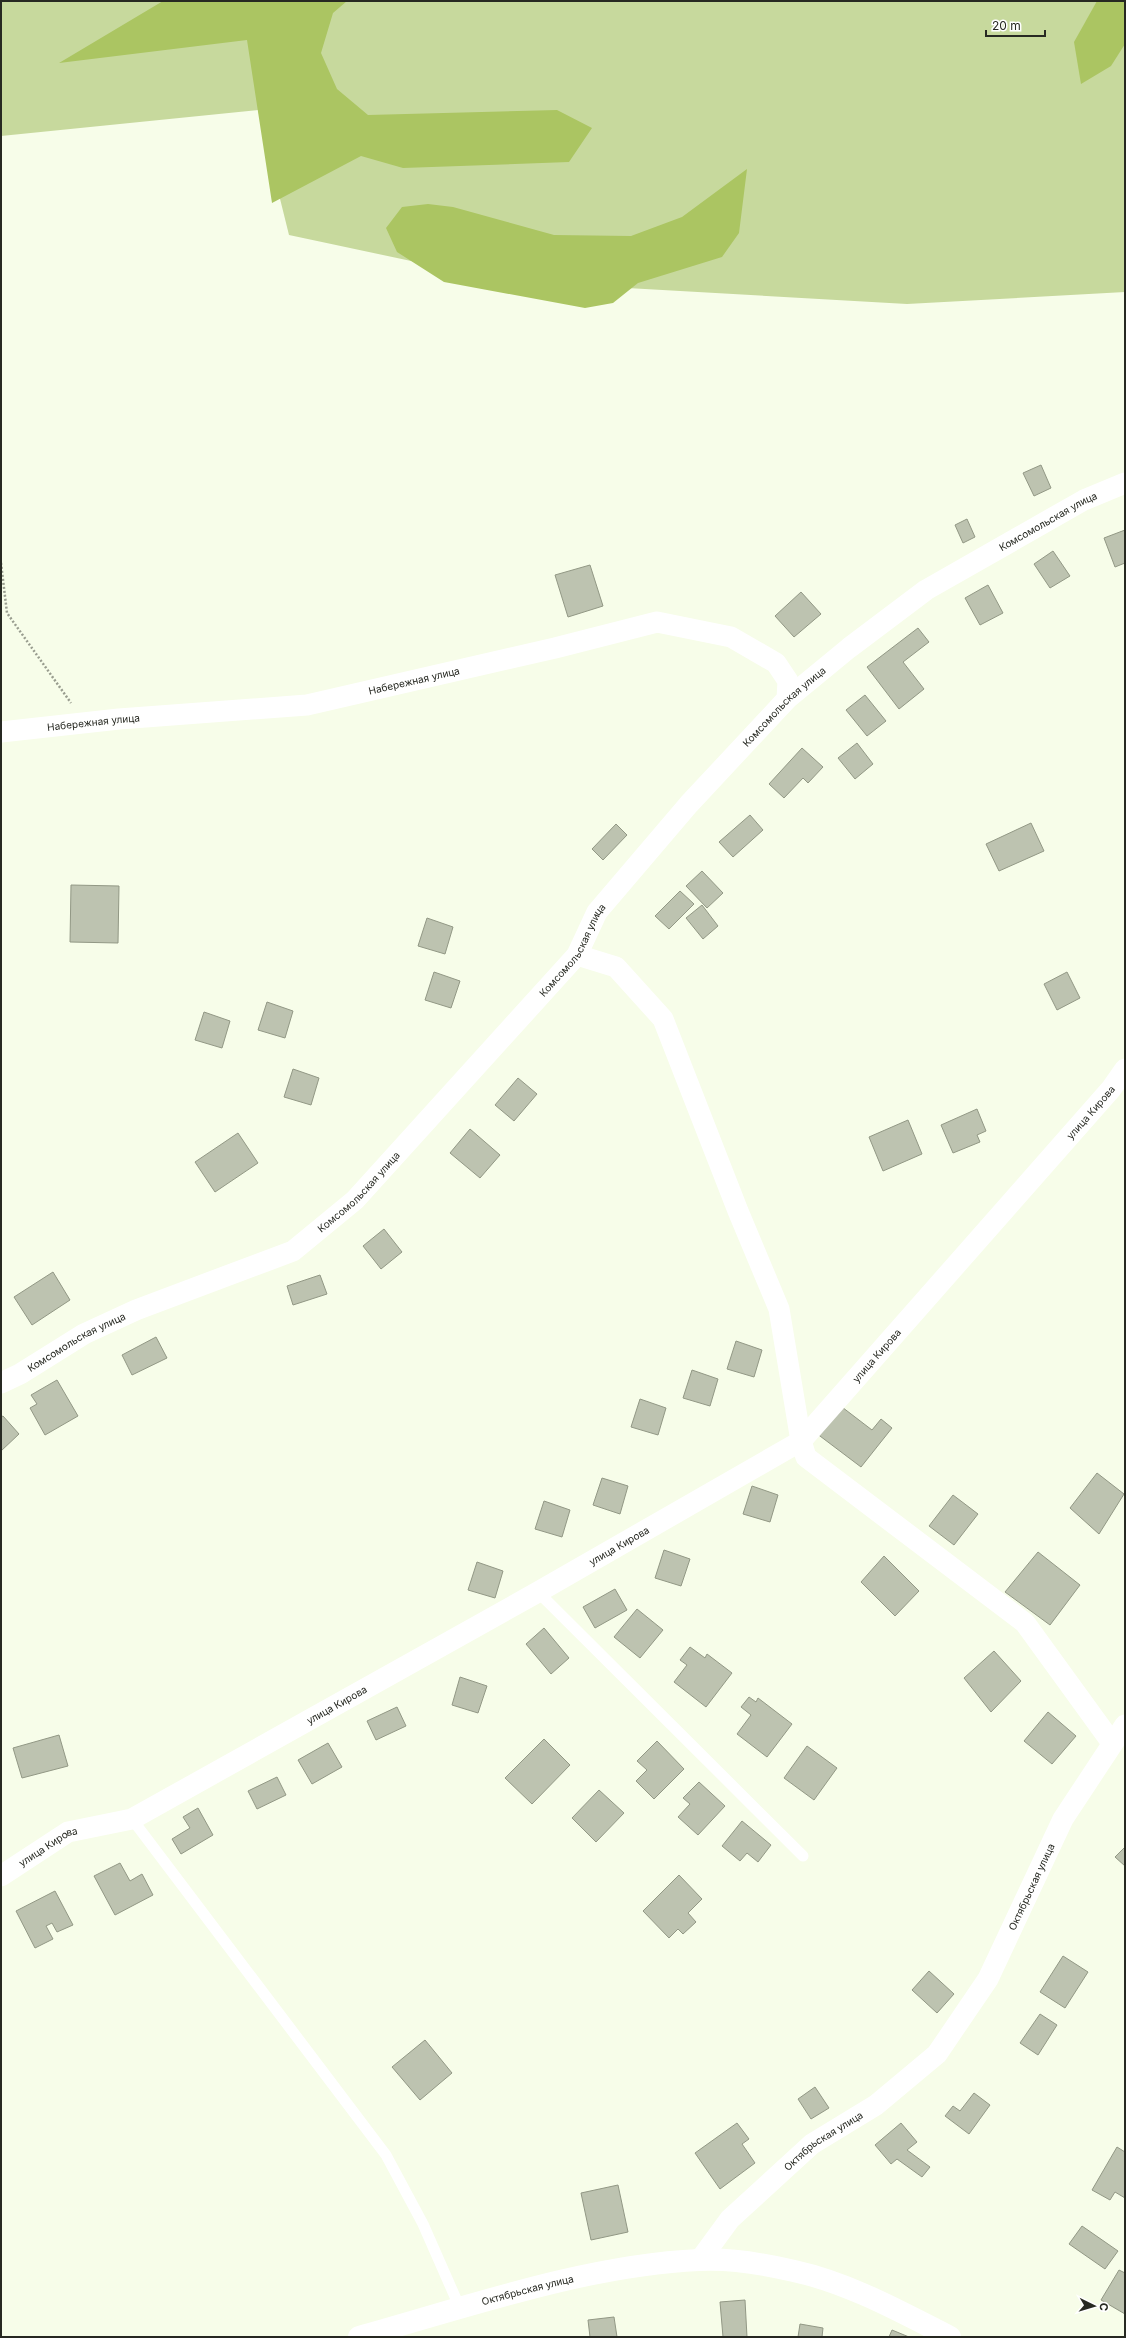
<svg xmlns="http://www.w3.org/2000/svg" width="1126" height="2338" font-family="Inter,sans-serif">
<style>
.green{fill:#c7d99d}
.forest{fill:#abc562}
.building{fill:#bdc3b0;stroke:#929885}
.lines{fill:none;stroke-linecap:round;stroke-linejoin:round}
.path{stroke:#999d8f;stroke-width:2.5;stroke-dasharray:2 2;stroke-linecap:butt}
.service{stroke:#fff;stroke-width:11}
.minor{stroke:#fff;stroke-width:21}
.tertiary{stroke:#fff;stroke-width:22}
.labels{text-anchor:middle;stroke-width:3;stroke-linejoin:round;paint-order:stroke}
.street-label{font-size:10px;fill:#272922;stroke:#fff}
</style>
<rect width="100%" height="100%" fill="#f7fde9"/>
<polygon class="green" points="1,1 1125,1 1125,292 907,304 505,281 289,235 258,110 1,136"/>
<g class="forest">
<polygon points="163,1 347,1 333,13 321,53 337,89 368,115 557,110 592,128 569,162 403,168 361,156 272,203 247,40 59,63"/>
<polygon points="1097,1 1125,1 1125,44 1111,66 1081,84 1074,42"/>
<polygon points="747,169 739,233 722,257 638,283 613,303 585,308 444,282 397,252 386,228 402,207 428,204 453,207 554,235 631,236 682,217"/>
</g>
<g class="building">
<polygon points="1041,465 1051,488 1034,496 1023,473"/>
<polygon points="967,519 975,537 963,543 955,525"/>
<polygon points="1125,530 1125,563 1115,567 1104,538"/>
<polygon points="1053,551 1070,576 1050,588 1034,564"/>
<polygon points="590,565 603,606 568,617 555,575"/>
<polygon points="988,585 1003,613 980,625 965,598"/>
<polygon points="801,592 821,614 794,637 775,616"/>
<polygon points="918,628 929,642 903,662 924,689 899,709 867,667"/>
<polygon points="865,695 886,721 867,736 846,710"/>
<polygon points="857,743 873,764 855,779 838,758"/>
<polygon points="802,748 823,767 808,783 803,778 784,798 769,784"/>
<polygon points="750,815 763,830 733,857 719,842"/>
<polygon points="1031,823 1044,851 999,871 986,844"/>
<polygon points="616,824 627,835 603,860 592,849"/>
<polygon points="702,871 723,893 707,908 686,886"/>
<polygon points="71,885 119,886 118,943 70,942"/>
<polygon points="680,891 694,904 669,929 655,916"/>
<polygon points="702,905 718,926 703,939 686,918"/>
<polygon points="427,918 453,927 445,954 418,946"/>
<polygon points="434,972 460,981 451,1008 425,1000"/>
<polygon points="1067,972 1080,998 1057,1010 1044,984"/>
<polygon points="267,1002 293,1011 285,1038 258,1030"/>
<polygon points="204,1012 230,1021 222,1048 195,1040"/>
<polygon points="293,1069 319,1078 311,1105 284,1097"/>
<polygon points="518,1078 537,1094 514,1121 495,1105"/>
<polygon points="977,1109 986,1131 977,1135 980,1142 953,1153 941,1125"/>
<polygon points="908,1120 922,1154 883,1171 869,1137"/>
<polygon points="470,1129 500,1155 480,1178 450,1153"/>
<polygon points="238,1133 258,1163 215,1192 195,1162"/>
<polygon points="384,1229 402,1252 381,1269 363,1246"/>
<polygon points="53,1272 70,1300 32,1325 14,1297"/>
<polygon points="320,1275 327,1294 293,1305 287,1286"/>
<polygon points="156,1337 167,1358 132,1375 122,1355"/>
<polygon points="736,1341 762,1350 754,1377 727,1369"/>
<polygon points="692,1370 718,1379 710,1406 683,1398"/>
<polygon points="57,1380 78,1416 45,1435 30,1408 37,1404 31,1395"/>
<polygon points="640,1399 666,1408 658,1435 631,1427"/>
<polygon points="838,1404 872,1430 881,1419 892,1428 861,1467 816,1433"/>
<polygon points="3,1416 19,1434 1,1451 1,1417"/>
<polygon points="1097,1473 1124,1494 1099,1534 1070,1508"/>
<polygon points="602,1478 628,1486 620,1514 593,1505"/>
<polygon points="752,1486 778,1495 770,1522 743,1514"/>
<polygon points="953,1495 978,1514 954,1545 929,1526"/>
<polygon points="544,1501 570,1510 562,1537 535,1529"/>
<polygon points="664,1550 690,1559 681,1586 655,1578"/>
<polygon points="1038,1552 1080,1585 1050,1625 1005,1592"/>
<polygon points="884,1556 919,1591 895,1616 861,1582"/>
<polygon points="477,1562 503,1571 495,1598 468,1590"/>
<polygon points="615,1589 627,1610 595,1628 583,1607"/>
<polygon points="637,1609 663,1630 640,1658 614,1637"/>
<polygon points="544,1628 569,1658 551,1674 526,1644"/>
<polygon points="690,1647 705,1658 707,1654 732,1673 706,1707 674,1682 687,1665 680,1660"/>
<polygon points="994,1651 1021,1681 991,1712 964,1678"/>
<polygon points="460,1677 487,1686 478,1713 452,1705"/>
<polygon points="749,1697 756,1702 758,1698 792,1724 767,1757 737,1734 751,1715 741,1707"/>
<polygon points="397,1707 406,1726 376,1740 367,1721"/>
<polygon points="1048,1712 1076,1736 1052,1764 1024,1741"/>
<polygon points="59,1735 68,1766 22,1778 13,1748"/>
<polygon points="544,1739 570,1765 532,1804 505,1778"/>
<polygon points="657,1741 684,1769 654,1799 636,1781 647,1770 637,1761"/>
<polygon points="328,1743 342,1767 312,1784 298,1760"/>
<polygon points="807,1746 837,1768 814,1800 784,1778"/>
<polygon points="277,1777 286,1795 257,1809 248,1791"/>
<polygon points="699,1782 725,1806 698,1835 678,1817 690,1804 683,1798"/>
<polygon points="599,1790 624,1813 596,1842 572,1818"/>
<polygon points="198,1808 213,1835 181,1854 172,1839 190,1828 183,1817"/>
<polygon points="742,1821 771,1845 758,1862 747,1853 740,1861 722,1846"/>
<polygon points="1125,1847 1125,1866 1115,1857"/>
<polygon points="120,1863 130,1881 142,1874 153,1895 115,1915 94,1876"/>
<polygon points="679,1875 702,1899 688,1913 696,1922 683,1934 678,1929 669,1938 643,1911"/>
<polygon points="55,1891 73,1925 57,1932 52,1923 46,1926 53,1939 35,1948 16,1911"/>
<polygon points="1063,1956 1088,1972 1065,2008 1040,1992"/>
<polygon points="929,1971 954,1994 937,2013 912,1990"/>
<polygon points="1040,2014 1057,2025 1038,2055 1020,2043"/>
<polygon points="425,2040 452,2073 420,2100 392,2067"/>
<polygon points="815,2087 829,2108 811,2119 798,2099"/>
<polygon points="974,2093 990,2105 969,2134 945,2116 953,2106 960,2111"/>
<polygon points="737,2123 749,2139 742,2144 755,2163 720,2189 695,2153"/>
<polygon points="901,2123 917,2142 907,2150 930,2167 922,2177 897,2159 891,2164 875,2145"/>
<polygon points="1117,2147 1125,2152 1125,2198 1115,2192 1110,2200 1092,2190"/>
<polygon points="618,2185 628,2232 591,2240 581,2193"/>
<polygon points="1082,2226 1118,2251 1105,2269 1069,2244"/>
<polygon points="1119,2270 1125,2273 1125,2314 1101,2300"/>
<polygon points="745,2300 747,2337 723,2337 720,2302"/>
<polygon points="614,2317 617,2337 590,2337 588,2320"/>
<polygon points="800,2324 823,2328 822,2337 798,2337"/>
<polygon points="892,2330 909,2337 889,2337"/>
</g>
<g class="lines">
<polyline class="path" points="1,563 7,613 71,703"/>
<g class="service">
<polyline points="538,1592 803,1856"/>
<polyline points="132,1819 386,2155 423,2224 460,2308"/>
</g>
<g class="minor">
<path id="s1" d="M1,732L119,719L307,705L555,648L657,622L731,637L776,663L788,681L787,699"/>
<polyline points="577,955 616,967 663,1019 738,1211 779,1309 801,1441 806,1457 1025,1623 1112,1743"/>
<path id="s2" d="M1,1383L20,1374L84,1334L136,1310L293,1251L355,1200L577,955L597,912L689,804L787,699L849,648L926,590L1084,500L1125,483"/>
<path id="s3" d="M1,1876L68,1832L132,1819L538,1592L801,1441L1111,1089L1125,1069"/>
<path id="s4" d="M700,2260L730,2219L812,2144L876,2105L937,2054L988,1979L1063,1819L1125,1725"/>
</g>
<path class="tertiary" id="s5" d="M359,2337C467,2307 587,2265 699,2260C730,2258 764,2264 794,2271C849,2283 901,2312 950,2337"/>
</g>
<g class="labels">
<g class="street-label">
<text dy="4" stroke="none"><textPath href="#s2" startOffset="1382">Комсомольская улица</textPath></text>
<text dy="4" stroke="none"><textPath href="#s1" startOffset="417">Набережная улица</textPath></text>
<text dy="4" stroke="none"><textPath href="#s2" startOffset="1058">Комсомольская улица</textPath></text>
<text dy="4" stroke="none"><textPath href="#s1" startOffset="93">Набережная улица</textPath></text>
<text dy="4" stroke="none"><textPath href="#s2" startOffset="734">Комсомольская улица</textPath></text>
<text dy="4" stroke="none"><textPath href="#s3" startOffset="1352">улица Кирова</textPath></text>
<text dy="4" stroke="none"><textPath href="#s2" startOffset="410">Комсомольская улица</textPath></text>
<text dy="4" stroke="none"><textPath href="#s2" startOffset="86">Комсомольская улица</textPath></text>
<text dy="4" stroke="none"><textPath href="#s3" startOffset="1028">улица Кирова</textPath></text>
<text dy="4" stroke="none"><textPath href="#s3" startOffset="704">улица Кирова</textPath></text>
<text dy="4" stroke="none"><textPath href="#s3" startOffset="380">улица Кирова</textPath></text>
<text dy="4" stroke="none"><textPath href="#s3" startOffset="56">улица Кирова</textPath></text>
<text dy="4" stroke="none"><textPath href="#s4" startOffset="509">Октябрьская улица</textPath></text>
<text dy="4" stroke="none"><textPath href="#s4" startOffset="173">Октябрьская улица</textPath></text>
<text dy="4" stroke="none"><textPath href="#s5" startOffset="175">Октябрьская улица</textPath></text>
</g>
</g>
<rect width="1126" height="2338" fill="none" stroke="#272922" stroke-width="4"/>
<g transform="translate(1094 2306) rotate(95)" stroke="#ffffff" stroke-width="3" paint-order="stroke">
<path d="M0-3L7 15L0 10L-7 15Z" fill="#272922"/>
<text y="-6" font-size="11" font-weight="bold" text-anchor="middle" fill="#272922">С</text>
</g>
<path d="M986 30v6h59v-6" fill="none" stroke="#272922" stroke-width="2"/>
<text x="992" y="30" font-size="12" fill="#272922" stroke="#ffffff" stroke-width="3" paint-order="stroke">20 m</text>
</svg>
